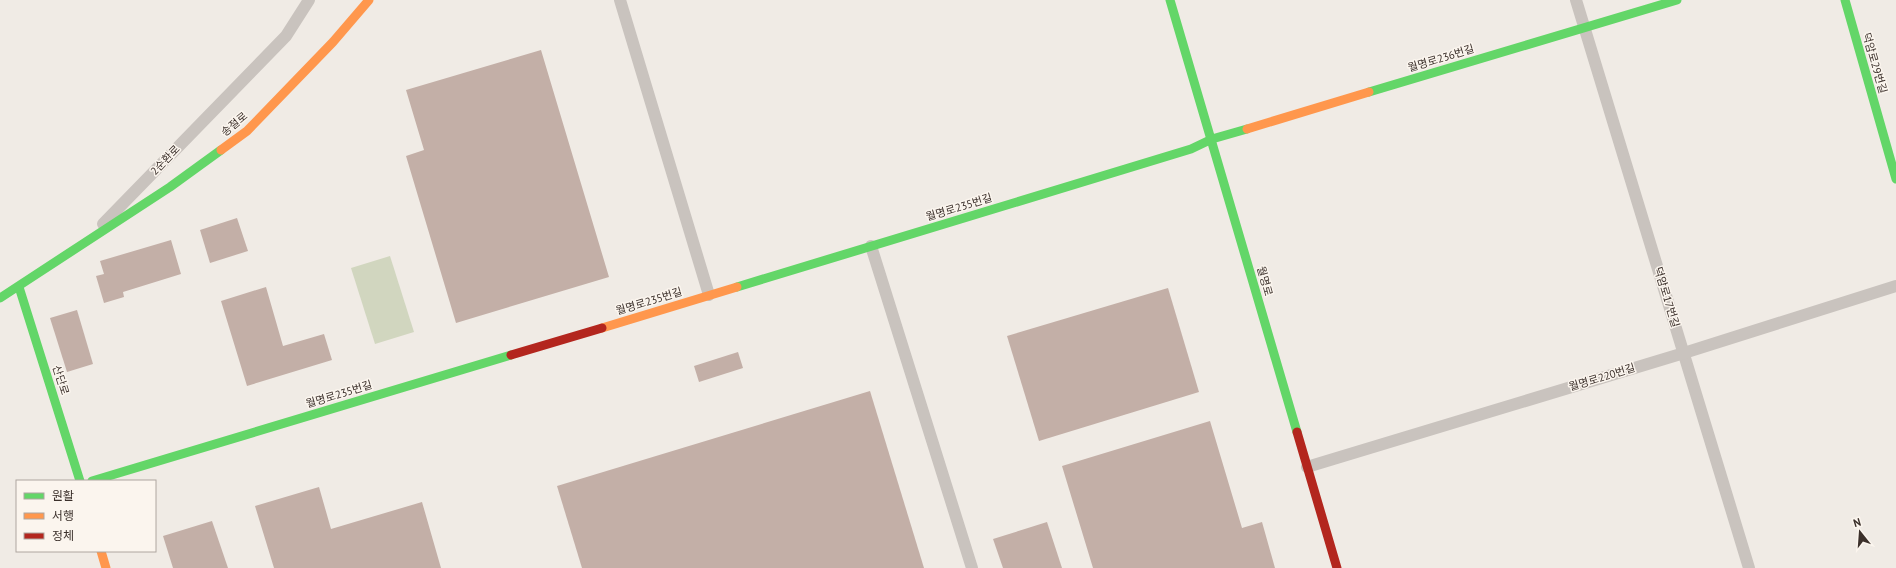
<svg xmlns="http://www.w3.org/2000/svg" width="1896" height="568" font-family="'PT Sans','Noto Sans KR',sans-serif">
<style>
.green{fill:#d1d6bf}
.building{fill:#c3afa7}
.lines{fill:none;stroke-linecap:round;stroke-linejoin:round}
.street{stroke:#c9c3be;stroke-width:12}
.fast{stroke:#63d668;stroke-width:9}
.slow{stroke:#ff974d;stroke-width:9}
.jam{stroke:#b3261e;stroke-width:9}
.labels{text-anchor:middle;stroke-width:3;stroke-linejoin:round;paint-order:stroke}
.street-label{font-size:11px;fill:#3b302b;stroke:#fbf5ee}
</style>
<rect width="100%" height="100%" fill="#f0ebe5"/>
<polygon class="green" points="390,256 414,332 375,344 351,268"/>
<g class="building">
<polygon points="541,50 609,277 456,323 406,156 424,150 406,90"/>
<polygon points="237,218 248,251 210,263 200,230"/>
<polygon points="171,240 181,274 123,292 124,297 104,303 96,276 104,274 100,261"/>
<polygon points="266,287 283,346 324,334 332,360 247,386 221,301"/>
<polygon points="1168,288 1199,392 1039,441 1007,336"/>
<polygon points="77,310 93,364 67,372 50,318"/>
<polygon points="738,352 743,368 699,382 694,366"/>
<polygon points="870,391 924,568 582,568 557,486"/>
<polygon points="1210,421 1242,528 1262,522 1275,568 1093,568 1062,466"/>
<polygon points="319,487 331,529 422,502 441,568 274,568 255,506"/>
<polygon points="212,521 228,568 173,568 163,536"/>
<polygon points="1047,522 1062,568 1003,568 993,539"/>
</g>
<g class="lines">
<g class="street">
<polyline points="620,0 709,295"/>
<polyline points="1576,0 1749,568"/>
<polyline points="103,224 286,36 309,0"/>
<polyline points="871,246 972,568"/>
<polyline points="1307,467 1684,353 1896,286"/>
</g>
<g class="fast">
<polyline points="1170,0 1297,432"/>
<polyline points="1845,0 1896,179"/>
<polyline points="1369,92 1677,0"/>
<polyline points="19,287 80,481"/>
<polyline points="737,287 1191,149 1212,139 1247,129"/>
<polyline points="0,298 170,187 221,150"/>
<polyline points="92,481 511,355"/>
</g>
<g class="slow">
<polyline points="1247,129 1369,92"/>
<polyline points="221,150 247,131 333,42 369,0"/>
<polyline points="602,328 737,287"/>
<polyline points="101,551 106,568"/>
</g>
<g class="jam">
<polyline points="511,355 602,328"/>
<polyline points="1297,432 1337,568"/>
</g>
</g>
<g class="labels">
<g class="street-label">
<text transform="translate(1441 58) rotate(-17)" y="4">월명로236번길</text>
<text transform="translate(1875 63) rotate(74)" y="4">덕암로29번길</text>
<text transform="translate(234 124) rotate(-40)" y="4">송절로</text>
<text transform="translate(165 160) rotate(-46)" y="4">2순환로</text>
<text transform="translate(959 207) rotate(-17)" y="4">월명로235번길</text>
<text transform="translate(1265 281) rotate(74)" y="4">월명로</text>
<text transform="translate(1667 297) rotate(73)" y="4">덕암로17번길</text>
<text transform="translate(649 301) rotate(-17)" y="4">월명로235번길</text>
<text transform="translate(1602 377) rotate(-17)" y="4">월명로220번길</text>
<text transform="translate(61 380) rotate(72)" y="4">산단로</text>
<text transform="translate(339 394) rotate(-17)" y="4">월명로235번길</text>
</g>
</g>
<rect x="16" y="480" width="140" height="72" fill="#fbf5ee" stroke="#aea6a0"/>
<rect x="24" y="493" width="20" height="6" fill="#63d668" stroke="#aea6a0"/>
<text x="52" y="500" font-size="12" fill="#3b302b">원활</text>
<rect x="24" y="513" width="20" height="6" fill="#ff974d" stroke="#aea6a0"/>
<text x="52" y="520" font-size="12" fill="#3b302b">서행</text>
<rect x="24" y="533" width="20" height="6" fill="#b3261e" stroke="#aea6a0"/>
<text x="52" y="540" font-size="12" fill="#3b302b">정체</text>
<g transform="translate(1860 532) rotate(343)" stroke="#fbf5ee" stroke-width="3" paint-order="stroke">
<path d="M0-3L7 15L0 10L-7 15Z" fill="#3b302b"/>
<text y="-6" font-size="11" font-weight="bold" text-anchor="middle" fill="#3b302b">N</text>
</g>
</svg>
